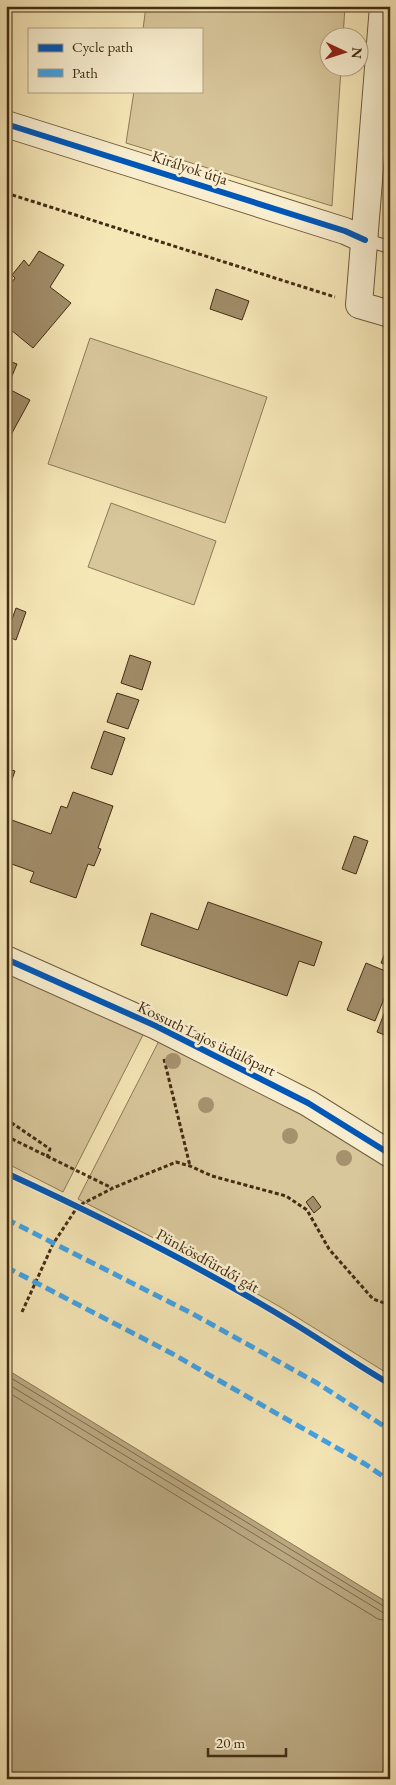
<svg xmlns="http://www.w3.org/2000/svg" width="396" height="1785" font-family="'EB Garamond',serif">
<style>
.green{fill:#d8c79b;stroke:#8e7a58}
.water{fill:#b9a780;stroke:#8a7655}
.lines{fill:none;stroke-linecap:round;stroke-linejoin:round}
.shore{stroke:#7e6a4a;stroke-width:1}
.building{fill:#a18d69;stroke:#442c14}
.lane-casing{stroke:#705b3d;stroke-width:14}
.street-casing{stroke:#705b3d;stroke-width:28}
.path{stroke:#442c14;stroke-width:3;stroke-dasharray:4 2.5;stroke-linecap:butt}
.lane{stroke:#f9efd0;stroke-width:12}
.street{stroke:#f9efd0;stroke-width:26}
.quiet{stroke:#3fa3ea;stroke-width:5;stroke-dasharray:10 5;stroke-linecap:butt}
.cycleway-casing{stroke:#f9efd0;stroke-width:9}
.cycleway{stroke:#0057b8;stroke-width:6}
.tree{fill:#a5916c}
.labels{text-anchor:middle;stroke-width:5;stroke-linejoin:round;paint-order:stroke}
.street-label{font-size:16px;fill:#442c14;stroke:#f9efd0}
</style>
<rect width="100%" height="100%" fill="#f6e7b7"/>
<filter id="stains"><feTurbulence type="fractalNoise" baseFrequency=".004" numOctaves="4"/><feColorMatrix values="0 0 0 0 .2 0 0 0 0 .09 0 0 0 0 .02 0 0 0 .5 -.17"/></filter>
<radialGradient id="worn" r=".72"><stop offset=".6" stop-color="#630" stop-opacity="0"/><stop offset="1" stop-color="#630" stop-opacity=".3"/></radialGradient>
<g class="green">
<polygon points="146,6 345,6 343,37 328,38 328,68 341,68 332,206 126,143 134,91 201,91 201,29 143,29"/>
<polygon points="90,338 267,397 225,523 48,464"/>
<polygon points="111,503 216,541 194,605 88,567"/>
<polygon points="6,971 145,1031 63,1192 6,1163"/>
<polygon points="161,1037 291,1106 390,1167 390,1375 282,1308 210,1267 78,1199"/>
</g>
<polygon class="water" points="6,1369 390,1604 390,1779 6,1779"/>
<g class="lines">
<g class="shore">
<polyline points="6,1375 385,1607 390,1608"/>
<polyline points="6,1383 382,1612 390,1614"/>
<polyline points="6,1391 378,1619 390,1621"/>
</g>
</g>
<g class="building">
<polygon points="39,251 64,265 50,287 71,303 33,348 11,330 6,334 6,299 8,297 6,295 6,290 15,278 12,275 24,260 29,266"/>
<polygon points="216,289 249,301 242,320 210,309"/>
<polygon points="6,360 17,364 7,388 30,400 6,444"/>
<polygon points="16,608 26,612 16,640 6,636"/>
<polygon points="6,648 12,650 6,666"/>
<polygon points="130,655 151,662 142,690 121,683"/>
<polygon points="117,693 139,700 128,729 107,722"/>
<polygon points="104,731 125,738 112,775 91,768"/>
<polygon points="6,768 15,771 6,796"/>
<polygon points="73,792 113,806 98,848 101,849 94,866 88,864 76,898 30,882 34,872 6,862 6,818 51,834 61,806 67,808"/>
<polygon points="354,836 368,841 356,874 342,869"/>
<polygon points="208,902 322,942 314,966 299,961 287,996 141,945 151,913 198,930"/>
<polygon points="390,940 390,966 381,963"/>
<polygon points="366,963 390,973 390,984 375,1021 347,1010"/>
<polygon points="390,998 390,1037 377,1032"/>
<polygon points="313,1196 321,1207 314,1213 306,1202"/>
</g>
<g class="lines">
<g class="lane-casing">
<polyline id="lane" points="365,240 390,247"/>
</g>
<g class="street-casing">
<g id="street">
<polyline points="383,6 359,305 390,314"/>
<polyline points="6,124 345,231 365,240"/>
<polyline points="6,959 156,1026 308,1103 390,1154"/>
</g>
</g>
<g class="path">
<polyline points="6,193 335,297"/>
<polyline points="164,1059 190,1166"/>
<polyline points="6,1119 50,1149 47,1157"/>
<polyline points="6,1136 112,1188"/>
<polyline points="22,1312 53,1244 78,1206 113,1188 176,1162 190,1166 212,1176 286,1196 307,1210 329,1249 373,1299 390,1305"/>
</g>
<use href="#lane" class="lane"/>
<use href="#street" class="street"/>
<g class="quiet">
<polyline points="6,1219 193,1314 317,1383 390,1430"/>
<polyline points="6,1267 171,1353 365,1464 390,1481"/>
</g>
<g class="cycleway-casing">
<g id="cycleway">
<polyline points="6,124 345,231 365,240"/>
<polyline points="6,959 156,1026 308,1103 390,1154"/>
<path d="M6,1173C104,1218 201,1267 293,1323C326,1343 357,1365 390,1384"/>
</g>
</g>
<use href="#cycleway" class="cycleway"/>
</g>
<g class="tree">
<circle cx="173" cy="1061" r="8"/>
<circle cx="206" cy="1105" r="8"/>
<circle cx="290" cy="1136" r="8"/>
<circle cx="344" cy="1158" r="8"/>
</g>
<g class="labels">
<g class="street-label">
<text transform="translate(190 167) rotate(18)" y="6">Királyok útja</text>
<text transform="translate(207 1038) rotate(26)" y="6">Kossuth Lajos üdülőpart</text>
<text transform="translate(208 1260) rotate(29)" y="6">Pünkösdfürdői gát</text>
</g>
</g>
<rect width="396" height="1785" fill="none" stroke="#f6e7b7" stroke-width="25"/>
<rect x="8" y="8" width="381" height="1770" fill="none" stroke="#442c14" stroke-width="2.5"/>
<rect x="12" y="12" width="371" height="1760" fill="none" stroke="#442c14"/>
<rect x="28" y="28" width="175" height="65" fill="#f9efd0" stroke="#b1a185"/>
<rect x="38" y="44" width="25" height="8" fill="#0057b8" stroke="#b1a185"/>
<text x="72" y="52" font-size="15" fill="#442c14">Cycle path</text>
<rect x="38" y="69" width="25" height="8" fill="#3fa3ea" stroke="#b1a185"/>
<text x="72" y="78" font-size="15" fill="#442c14">Path</text>
<g transform="translate(344 52) rotate(94)"><circle r="24" fill="#f9efd0" stroke="#b1a185"/>
<path d="M0-4L9 19L0 12L-9 19Z" fill="#8f2418"/>
<text y="-8" font-size="14" font-weight="bold" text-anchor="middle" fill="#442c14">N</text>
</g>
<path d="M208 1748v8h78v-8" fill="none" stroke="#442c14" stroke-width="2.5"/>
<text x="216" y="1748" font-size="15" fill="#442c14" stroke="#f9efd0" stroke-width="4" paint-order="stroke">20 m</text>
<rect width="100%" height="100%" filter="url(#stains)"/>
<rect width="100%" height="100%" fill="url(#worn)"/>
</svg>
